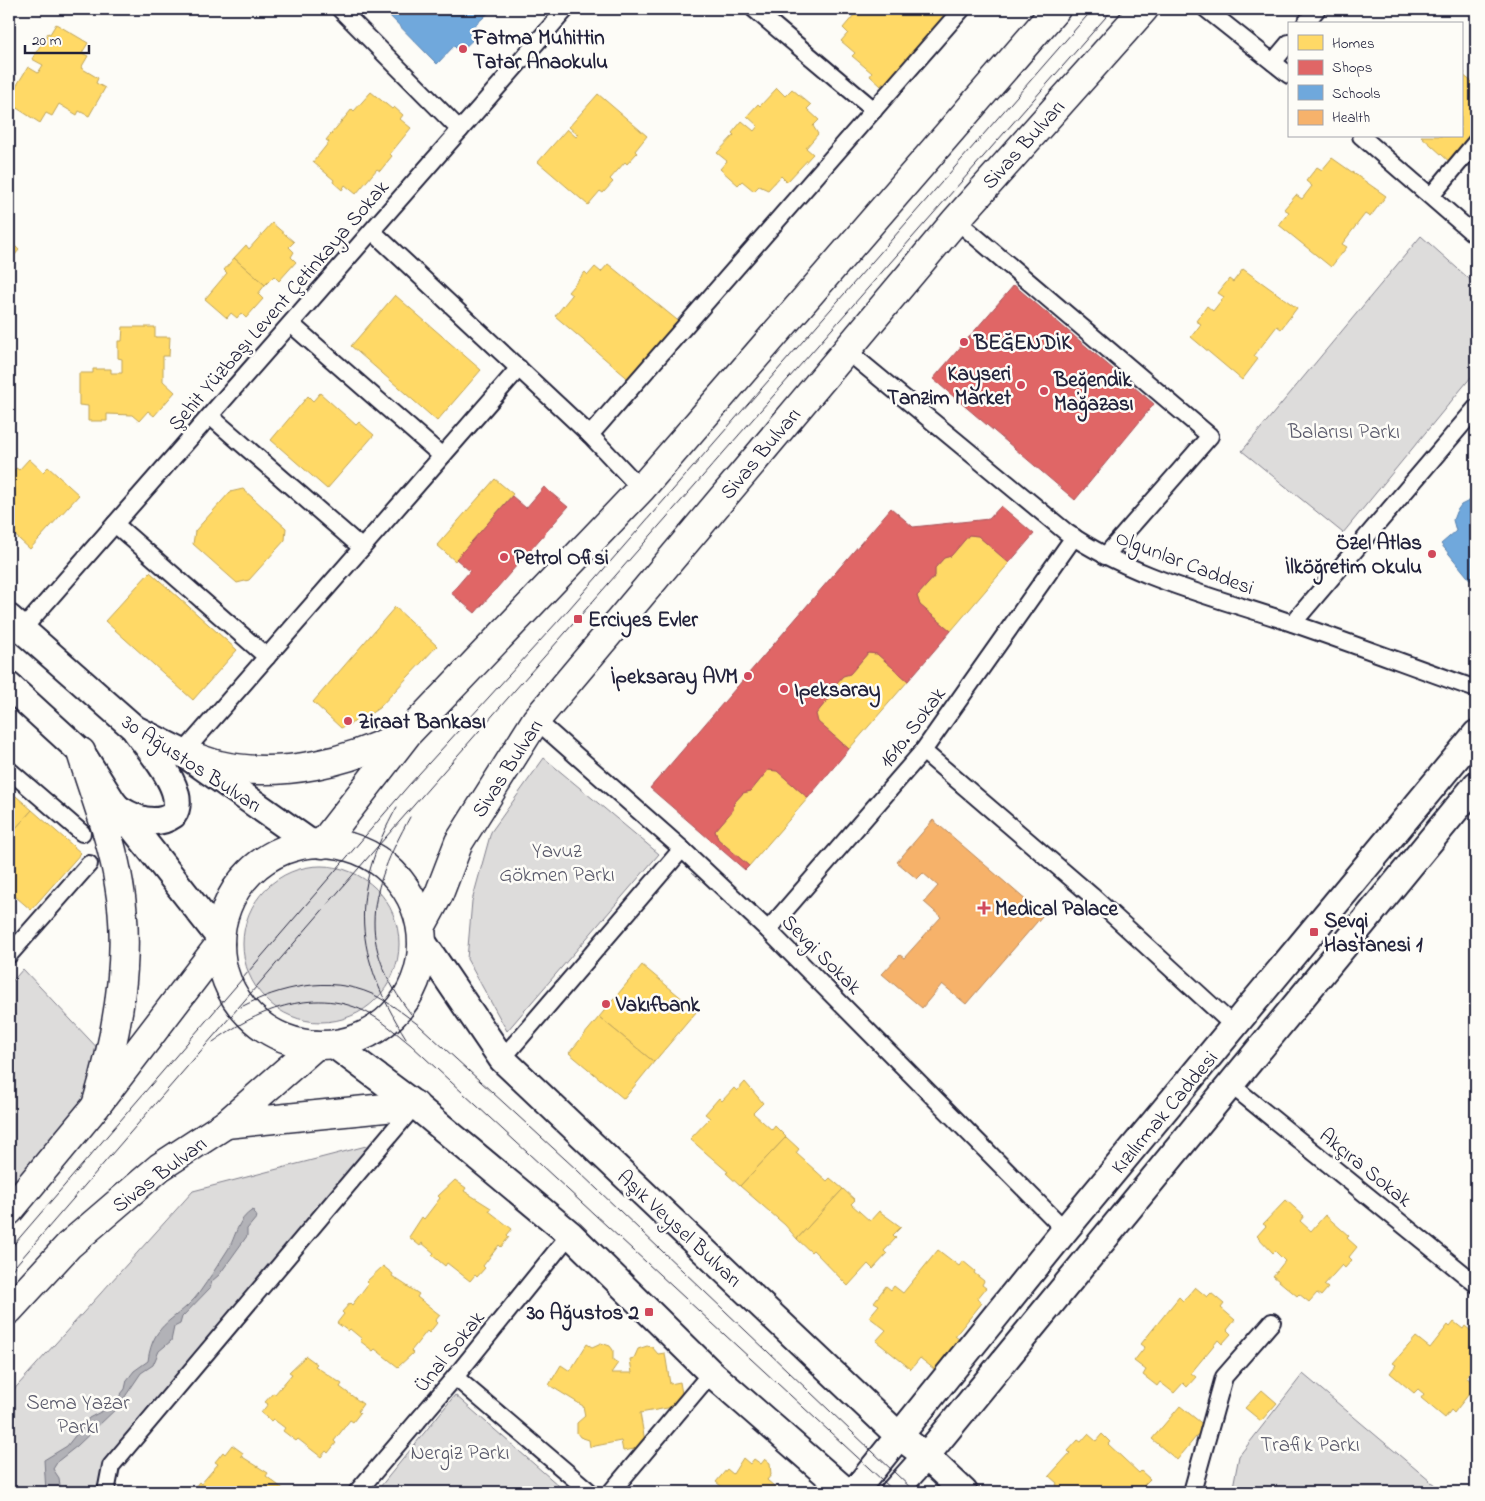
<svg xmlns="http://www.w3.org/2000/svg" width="1485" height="1501" font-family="'Indie Flower',sans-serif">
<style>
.green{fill:#dddcdb;stroke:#807f8b}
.water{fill:#b2b2b7;stroke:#787885}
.homes{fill:#ffd966;stroke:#bda259}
.shops{fill:#e06666;stroke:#a75259}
.schools{fill:#6fa8dc;stroke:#5880ac}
.health{fill:#f6b26b;stroke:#b6875d}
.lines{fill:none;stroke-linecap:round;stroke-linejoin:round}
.minor-casing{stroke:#22223b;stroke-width:20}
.primary-casing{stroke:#22223b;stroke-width:30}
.trunk-casing{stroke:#22223b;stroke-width:31}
.minor{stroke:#fdfcf7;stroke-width:16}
.primary{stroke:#fdfcf7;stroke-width:26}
.trunk{stroke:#fdfcf7;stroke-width:28}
.tram{stroke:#22223b;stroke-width:1}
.poi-dot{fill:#d1495b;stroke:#fdfcf7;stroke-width:2}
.labels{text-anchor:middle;stroke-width:5;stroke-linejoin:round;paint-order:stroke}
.poi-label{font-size:21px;font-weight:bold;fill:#22223b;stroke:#fdfcf7;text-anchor:start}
.street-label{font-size:21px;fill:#22223b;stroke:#fdfcf7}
.park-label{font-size:21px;fill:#5a5a6b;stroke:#fdfcf7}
</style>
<rect width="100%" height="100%" fill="#fdfcf7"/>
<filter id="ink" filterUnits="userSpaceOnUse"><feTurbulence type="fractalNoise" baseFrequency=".02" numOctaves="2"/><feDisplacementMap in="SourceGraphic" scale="10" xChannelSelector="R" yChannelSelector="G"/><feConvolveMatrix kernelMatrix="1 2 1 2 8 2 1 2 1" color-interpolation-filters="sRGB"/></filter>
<g filter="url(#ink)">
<g class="green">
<polygon points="1421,236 1476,285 1476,371 1343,533 1242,451"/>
<polygon points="544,758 659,854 507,1031 467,959 472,901 491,832"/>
<circle cx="321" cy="944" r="78"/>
<polygon points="23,969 104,1055 74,1117 9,1194 9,985"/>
<polygon points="370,1145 381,1151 104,1482 104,1492 9,1492 9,1395 193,1191"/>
<polygon points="1303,1374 1443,1492 1232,1492 1239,1456"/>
<polygon points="455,1395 566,1492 376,1492"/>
</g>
<path class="water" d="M253,1210L257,1217L247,1229V1236L219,1275L212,1281L210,1288L182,1317L180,1324L174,1327L171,1341L159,1351L153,1365L141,1373L118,1407L77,1446L58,1461L53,1469L59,1478L61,1492H46L44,1460L67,1446L89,1418L108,1408L117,1399L125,1389L127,1380L134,1371L148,1361C153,1320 178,1321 199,1293C209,1279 218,1265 227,1251C237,1236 236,1220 253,1210Z"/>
<g class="homes">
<polygon points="859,9 950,9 940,22 942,24 887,85 883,83 881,86 870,76 872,73 852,56 855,53 841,41 848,33 843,28"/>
<polygon points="56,24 88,43 82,53 88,56 81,68 98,78 96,83 105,88 89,116 79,111 77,115 59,104 52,116 46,113 40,123 9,103 14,94 12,93 28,67 38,73 43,65 32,59 48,33 50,34"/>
<polygon points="1461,70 1465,73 1463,75 1476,85 1476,138 1452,164 1421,136 1461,136"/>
<polygon points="777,88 785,96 792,89 811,105 807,109 819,120 813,126 818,134 806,148 813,154 787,182 781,176 768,190 759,186 754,191 742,181 738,185 720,169 727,161 717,153 734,135 732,133 742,121 754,131 758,126 747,116 758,104 760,106"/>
<polygon points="371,92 392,109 394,107 403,115 400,119 411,128 390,154 392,156 380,171 377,169 356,194 345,185 342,190 333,182 334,180 313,162 329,142 326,140 352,109 354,111"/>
<polygon points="598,94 647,136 635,151 637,153 627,164 625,162 610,179 613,182 603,193 600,191 588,205 538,162 567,129 576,137 578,135 569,127"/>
<polygon points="1332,158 1386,196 1370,217 1365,214 1342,244 1347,247 1331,267 1279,225 1289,212 1284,209 1296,195 1302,199 1312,186 1306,181 1317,167 1322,170"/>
<polygon points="272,223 294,242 289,247 294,252 291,257 296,262 279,281 274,276 265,285 234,258 246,245 249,249"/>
<polygon points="9,240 19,250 9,262"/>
<polygon points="234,258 265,285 258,294 263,299 246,318 241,313 237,318 231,313 227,318 205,299 227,273 224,270"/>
<polygon points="608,264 682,324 632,382 555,316 572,295 568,292 585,272 588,275 595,267 601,272"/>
<polygon points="1243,269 1297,308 1281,329 1277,326 1254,356 1258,359 1242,380 1191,337 1201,324 1196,321 1207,306 1213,311 1224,297 1218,293 1229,279 1233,282"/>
<polygon points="395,295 481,370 437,421 351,346"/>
<polygon points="123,327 155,327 155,337 170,337 169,356 163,356 163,381 175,392 154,416 148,411 139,421 132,415 107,414 107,421 88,421 88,406 79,405 79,373 93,373 93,369 111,369 111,373 122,373 122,359 118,358 118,341 122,341"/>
<polygon points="320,393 356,425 359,422 374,435 327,489 271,440 308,396 313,401"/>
<polygon points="29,459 43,472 48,467 79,495 30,549 9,530 9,476 16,468 19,470"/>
<polygon points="495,479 513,494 455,561 437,545"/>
<polygon points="243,489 286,528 285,540 249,580 237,583 193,544 195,531 230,492"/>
<polygon points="969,535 978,536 1009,563 951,631 920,605 917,596 935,576 935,568 944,558 951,556"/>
<polygon points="150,572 237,650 193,700 105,621"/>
<polygon points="395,607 437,646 379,708 367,716 341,728 313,702"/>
<polygon points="868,653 877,654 908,681 849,749 818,722 816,714 833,693 834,686 843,676 850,674"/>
<polygon points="768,770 777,771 808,798 749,866 718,839 715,831 733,810 734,803 743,793 751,791"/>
<polygon points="9,790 32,810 9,836"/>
<polygon points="32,810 81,853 31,910 9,891 9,836"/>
<polygon points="642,965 697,1011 654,1062 599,1017"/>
<polygon points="599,1017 654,1062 624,1099 569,1053"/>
<polygon points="745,1082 763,1103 753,1113 772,1130 775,1126 786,1137 740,1186 726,1173 728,1172 690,1139 710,1118 705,1114 719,1098 722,1101 734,1088 737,1091"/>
<polygon points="786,1137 799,1149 796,1153 827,1181 830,1178 843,1189 797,1239 785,1225 740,1186"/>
<polygon points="455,1180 466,1188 464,1191 491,1208 489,1211 512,1229 507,1235 509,1237 501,1247 499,1245 483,1266 485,1268 477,1277 475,1275 470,1281 447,1263 445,1266 432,1255 434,1253 422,1243 420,1246 409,1237 422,1217 424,1219 440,1198 438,1196"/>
<polygon points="843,1189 855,1200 851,1204 870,1221 879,1211 901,1227 893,1235 896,1238 884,1251 887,1254 873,1269 868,1264 848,1286 813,1250 811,1252 797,1239"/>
<polygon points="1286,1200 1304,1216 1300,1221 1311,1231 1325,1215 1349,1236 1347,1238 1357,1247 1349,1257 1352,1260 1345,1268 1342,1265 1324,1285 1328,1288 1321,1296 1317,1293 1309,1302 1299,1294 1297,1296 1273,1276 1285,1261 1275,1251 1273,1253 1257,1236 1266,1226 1263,1224"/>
<polygon points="938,1250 959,1266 963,1261 975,1271 974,1273 984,1281 982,1285 986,1288 977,1299 982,1303 955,1336 965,1344 939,1373 920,1358 911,1369 876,1341 886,1330 869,1317 879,1305 874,1302 886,1286 891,1290 894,1286 903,1293"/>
<polygon points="383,1266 393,1274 392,1276 419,1294 417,1297 440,1315 435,1321 437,1323 429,1333 427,1331 411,1351 413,1353 398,1367 375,1349 373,1351 360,1341 362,1339 350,1329 348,1331 337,1323 344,1314 342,1312 350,1303 352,1305 368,1284 366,1282"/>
<polygon points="1195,1287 1207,1297 1211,1293 1224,1304 1221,1308 1235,1320 1227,1330 1231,1334 1222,1344 1218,1340 1191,1373 1196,1377 1187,1387 1183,1383 1174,1393 1160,1382 1157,1386 1143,1375 1146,1370 1134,1361 1145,1347 1141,1344 1179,1297 1183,1301"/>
<polygon points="1454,1322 1463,1329 1465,1326 1476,1335 1476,1365 1466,1377 1476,1385 1454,1413 1451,1410 1445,1418 1421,1398 1424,1394 1418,1389 1414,1393 1390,1373 1396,1365 1393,1363 1416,1337 1430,1348 1448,1325 1450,1327"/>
<polygon points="601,1343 610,1346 613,1350 613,1360 618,1363 611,1373 632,1373 630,1359 634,1358 638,1349 647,1346 652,1347 658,1354 665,1353 670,1384 680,1382 684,1405 640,1413 646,1447 623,1451 621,1441 590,1447 589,1440 580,1437 577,1433 577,1423 585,1416 583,1406 549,1385 561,1365 570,1371 587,1344 592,1347"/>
<polygon points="306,1356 317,1364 315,1366 342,1384 340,1387 363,1404 358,1411 360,1413 353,1422 350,1420 334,1441 336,1443 328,1453 326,1451 321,1457 298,1439 296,1441 283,1431 285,1428 273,1419 271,1421 261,1413 268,1404 265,1402 273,1393 275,1394 292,1374 289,1372"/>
<polygon points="1262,1390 1277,1403 1261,1421 1245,1408"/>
<polygon points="1180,1406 1205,1426 1177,1460 1152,1439"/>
<polygon points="1088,1434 1096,1441 1102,1434 1110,1442 1108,1444 1139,1473 1141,1471 1150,1479 1144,1485 1151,1492 1064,1492 1056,1485 1057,1483 1049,1476 1070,1453 1068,1451 1078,1440 1081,1442"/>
<polygon points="232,1445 243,1453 241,1456 268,1473 266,1476 287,1492 191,1492 199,1482 201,1484 218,1464 215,1462 223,1452 225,1454"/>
<polygon points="743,1458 750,1464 754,1459 761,1464 765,1459 770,1463 771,1475 767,1480 781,1492 728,1492 716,1482 727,1469 733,1474"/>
</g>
<g class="shops">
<polygon points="1014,285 1154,404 1075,500 933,379"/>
<polygon points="544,487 568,507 475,613 451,593 470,571 456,559 512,496 526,508"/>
<polygon points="1001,506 1034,534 1009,563 978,536 969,535 951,556 944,558 935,568 935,576 917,596 920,605 951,631 908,681 877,654 868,653 850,674 843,676 834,686 833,693 816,714 818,722 849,749 808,798 777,771 768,770 751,791 743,793 734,803 733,810 715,831 718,839 749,866 745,870 650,788 891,508 913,527 989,519"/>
</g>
<g class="schools">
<polygon points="383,9 493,9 475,25 481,32 460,52 454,46 437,64"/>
<polygon points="1469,501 1476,501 1476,587 1441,544 1456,531 1453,520 1456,512 1461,505"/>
</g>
<polygon class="health" points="933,820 1043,915 966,1004 942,984 922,1008 882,974 900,955 904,958 941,917 924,902 938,886 923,873 917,879 897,862"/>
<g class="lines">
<g class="minor-casing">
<g id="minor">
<polyline points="340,9 460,130"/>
<polyline points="754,9 874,110"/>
<polyline points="1206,9 1289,75"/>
<polyline points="1305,24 1317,9"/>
<polyline points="1273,62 1289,43"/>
<polyline points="1361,136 1476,236"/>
<polyline points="1431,196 1476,142"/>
<polyline points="956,220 1210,436 1105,556"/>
<polyline points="372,231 590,435 641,489"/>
<polyline points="291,324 442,456"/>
<path d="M846,350L1066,532C1130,576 1207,595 1280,619C1346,641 1411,666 1476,689"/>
<polyline points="210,416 362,548"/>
<polyline points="590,435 962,9"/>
<polyline points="115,524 267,657"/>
<polyline points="1293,623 1476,408"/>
<polyline points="22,630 566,9"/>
<polyline points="536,720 682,849 768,930 1065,1230"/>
<polyline points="923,751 1092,896 1235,1027"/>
<polyline points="183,753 519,368"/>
<polyline points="9,770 82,833"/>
<polyline points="768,930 923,751 1074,537"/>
<polyline points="9,955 89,864"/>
<polyline points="502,1059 682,849"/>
<polyline points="1230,1084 1476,1284"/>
<polyline points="455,1377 590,1492"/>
<polyline points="106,1492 111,1466 415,1105"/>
<polyline points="357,1492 455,1377 570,1234"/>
<polyline points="611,1492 711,1373"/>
<polyline points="1192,1492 1224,1377 1272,1322"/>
</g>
</g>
<g class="primary-casing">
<g id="primary">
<polyline points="9,618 135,729 183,753 312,844"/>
<polyline points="9,686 81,752 112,801 220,938"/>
<path d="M119,809C135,819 156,827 173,815C189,792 150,751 136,731"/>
<polyline points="422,941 502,1059 898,1435 926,1456 964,1492"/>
<polyline points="333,1044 415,1105 570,1234 711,1373 847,1492"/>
<polyline points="854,1492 1065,1230 1476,734"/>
<polyline points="894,1492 926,1456 1476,785"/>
</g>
</g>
<g class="trunk-casing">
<g id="trunk">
<path d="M81,752C94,795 112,839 119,884C132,958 117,1036 96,1106"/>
<path d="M183,753C195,757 207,762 219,765C281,779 349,762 404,734"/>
<circle cx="321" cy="944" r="101"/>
<polyline points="322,844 408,733 641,489 1056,9"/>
<polyline points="421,927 439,894 459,842 536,720 956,220 1144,9"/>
<polyline points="226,1124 415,1105"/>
<polyline points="9,1211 96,1106 220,944"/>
<polyline points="9,1310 69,1245 160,1167 226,1124 316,1045"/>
</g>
</g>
<use href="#minor" class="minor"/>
<use href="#primary" class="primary"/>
<use href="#trunk" class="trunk"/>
<g class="tram">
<path d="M397,807C348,894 354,955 406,1038"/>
<path d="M410,817C369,891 355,942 411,1014"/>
<path d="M241,1007C280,987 329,975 372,994C389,1002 404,1014 420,1026L577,1170L915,1492"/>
<path d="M213,1042C254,1012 312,986 364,1011C381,1019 396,1033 411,1045L895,1492"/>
<polyline points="9,1250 409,785 569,609 1093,9"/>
<polyline points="9,1273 371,854 1113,9"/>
</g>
</g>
</g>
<g class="poi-dot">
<circle cx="463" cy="49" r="5"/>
<circle cx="964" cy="342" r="5"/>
<circle cx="1021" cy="385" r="5"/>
<circle cx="1044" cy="391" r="5"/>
<circle cx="1432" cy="554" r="5"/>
<circle cx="504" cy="557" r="5"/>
<rect x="573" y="614" width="10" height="10" rx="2.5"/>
<circle cx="748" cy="676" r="5"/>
<circle cx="784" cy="689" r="5"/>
<circle cx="348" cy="721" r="5"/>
<path d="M981.5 900.5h5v5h5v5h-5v5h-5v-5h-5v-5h5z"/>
<rect x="1309" y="927" width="10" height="10" rx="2.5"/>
<circle cx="606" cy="1004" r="5"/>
<rect x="644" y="1307" width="10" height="10" rx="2.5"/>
</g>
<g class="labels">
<g class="poi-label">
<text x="473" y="44">Fatma Muhittin<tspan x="473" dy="24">Tatar Anaokulu</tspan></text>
<text x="974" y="349">BEĞENDİK</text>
<text x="1011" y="380" text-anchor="end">Kayseri<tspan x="1011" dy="24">Tanzim Market</tspan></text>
<text x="1054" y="386">Beğendik<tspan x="1054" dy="24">Mağazası</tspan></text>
<text x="1422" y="549" text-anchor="end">Özel Atlas<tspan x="1422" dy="24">İlköğretim Okulu</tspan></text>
<text x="514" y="564">Petrol Ofisi</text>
<text x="588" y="626">Erciyes Evler</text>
<text x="738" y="683" text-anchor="end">İpeksaray AVM</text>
<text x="794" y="696">Ipeksaray</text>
<text x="358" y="728">Ziraat Bankası</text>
<text x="995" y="915">Medical Palace</text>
<text x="1324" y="927">Sevgi<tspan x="1324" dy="24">Hastanesi 1</tspan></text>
<text x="616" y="1011">Vakıfbank</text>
<text x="639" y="1319" text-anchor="end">30 Ağustos 2</text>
</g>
<g class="street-label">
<text transform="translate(1023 144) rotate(-48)" y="7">Sivas Bulvarı</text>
<text transform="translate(278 305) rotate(-49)" y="7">Şehit Yüzbaşı Levent Çetinkaya Sokak</text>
<text transform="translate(760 453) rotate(-50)" y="7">Sivas Bulvarı</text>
<text transform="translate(1185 562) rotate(21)" y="7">Olgunlar Caddesi</text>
<text transform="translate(912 727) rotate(-53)" y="7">1610. Sokak</text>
<text transform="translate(192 763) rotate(33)" y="7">30 Ağustos Bulvarı</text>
<text transform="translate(507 768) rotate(-57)" y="7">Sivas Bulvarı</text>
<text transform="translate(822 954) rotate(45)" y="7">Sevgi Sokak</text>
<text transform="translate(1164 1112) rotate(-50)" y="7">Kızılırmak Caddesi</text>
<text transform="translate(1366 1167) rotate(39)" y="7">Akçıra Sokak</text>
<text transform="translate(159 1174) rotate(-37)" y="7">Sivas Bulvarı</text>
<text transform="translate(680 1228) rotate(43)" y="7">Aşık Veysel Bulvarı</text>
<text transform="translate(449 1351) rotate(-51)" y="7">Ünal Sokak</text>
</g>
<g class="park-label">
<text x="1344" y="438">Balarısı Parkı</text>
<text x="557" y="857">Yavuz<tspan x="557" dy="24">Gökmen Parkı</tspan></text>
<text x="78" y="1409">Sema Yazar<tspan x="78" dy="24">Parkı</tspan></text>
<text x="1310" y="1451">Trafik Parkı</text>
<text x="460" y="1459">Nergiz Parkı</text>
</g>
</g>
<rect width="1485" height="1501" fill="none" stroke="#fdfcf7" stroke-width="30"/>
<rect x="15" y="15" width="1455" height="1471" fill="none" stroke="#22223b" stroke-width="2" filter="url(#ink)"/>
<rect x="1288" y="22" width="175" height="115" fill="#fdfcf7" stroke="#a5a5ac"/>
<rect x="1298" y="35" width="25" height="15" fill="#ffd966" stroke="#a5a5ac"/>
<text x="1332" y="48" font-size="15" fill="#22223b">Homes</text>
<rect x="1298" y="60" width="25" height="15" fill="#e06666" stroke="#a5a5ac"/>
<text x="1332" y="72" font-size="15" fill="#22223b">Shops</text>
<rect x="1298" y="85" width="25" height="15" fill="#6fa8dc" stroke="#a5a5ac"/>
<text x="1332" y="98" font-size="15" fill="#22223b">Schools</text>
<rect x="1298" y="110" width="25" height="15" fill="#f6b26b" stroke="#a5a5ac"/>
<text x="1332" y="122" font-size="15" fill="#22223b">Health</text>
<path d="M25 45v8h64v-8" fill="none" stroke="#22223b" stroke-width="2.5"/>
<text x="32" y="45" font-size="15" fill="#22223b" stroke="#fdfcf7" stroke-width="4" paint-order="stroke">20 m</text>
</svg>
